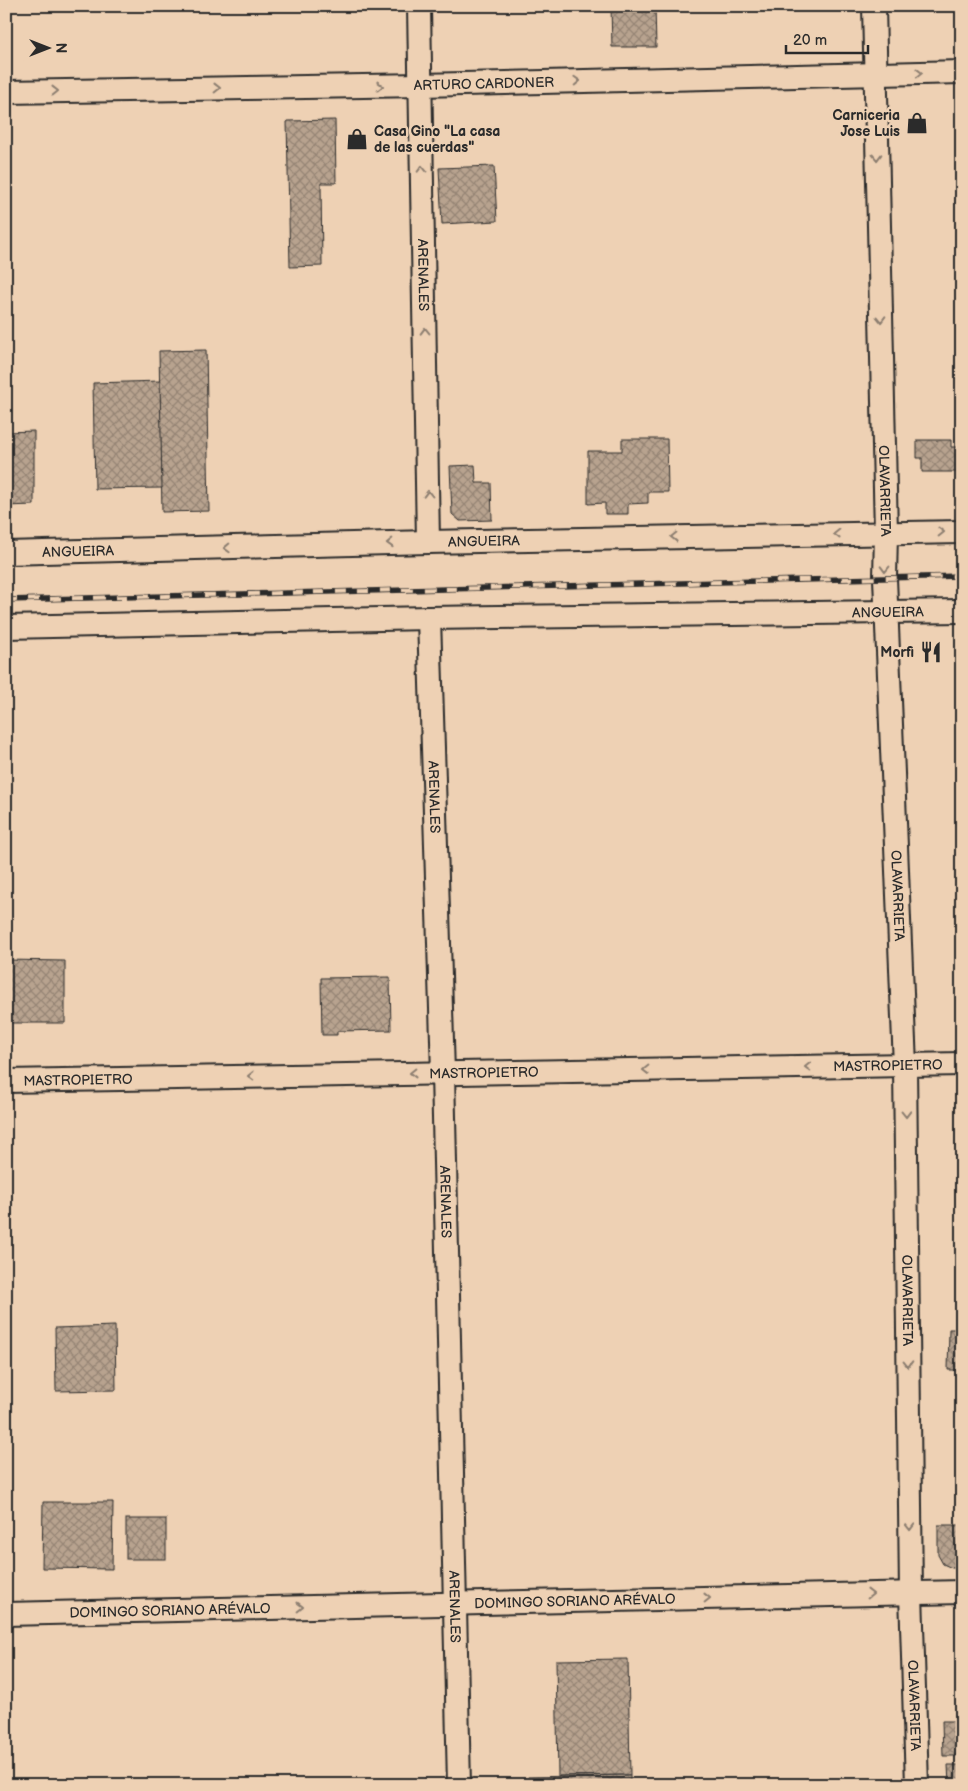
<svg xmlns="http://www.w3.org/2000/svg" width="968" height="1791" font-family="'Balsamiq Sans',sans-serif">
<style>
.building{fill:url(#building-cross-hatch);stroke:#2b2b2b}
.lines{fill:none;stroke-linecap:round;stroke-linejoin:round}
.minor-casing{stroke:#2b2b2b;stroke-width:26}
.minor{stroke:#eed1b4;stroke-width:22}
.rail-casing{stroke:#2b2b2b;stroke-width:5.5}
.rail{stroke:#eed1b4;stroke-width:4;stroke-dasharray:11;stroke-linecap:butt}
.oneway{stroke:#8c7e70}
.labels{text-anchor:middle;stroke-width:5;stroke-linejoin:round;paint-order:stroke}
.street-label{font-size:14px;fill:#2b2b2b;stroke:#eed1b4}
.poi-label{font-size:14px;font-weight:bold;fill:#2b2b2b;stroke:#eed1b4;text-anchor:end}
</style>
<defs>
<pattern id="building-cross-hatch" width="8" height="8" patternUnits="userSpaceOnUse" patternTransform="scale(1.25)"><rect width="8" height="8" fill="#b8a38f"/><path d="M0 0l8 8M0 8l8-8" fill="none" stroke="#968575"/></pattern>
</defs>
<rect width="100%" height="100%" fill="#eed1b4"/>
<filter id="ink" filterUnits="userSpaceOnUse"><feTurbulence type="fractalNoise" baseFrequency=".02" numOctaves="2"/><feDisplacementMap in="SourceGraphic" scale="10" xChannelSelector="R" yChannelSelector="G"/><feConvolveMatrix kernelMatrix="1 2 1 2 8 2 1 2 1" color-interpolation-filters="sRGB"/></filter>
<g filter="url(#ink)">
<g class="building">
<polygon points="611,6 655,6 656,47 612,47"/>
<polygon points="335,120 336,183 321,183 322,266 290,267 287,121"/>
<polygon points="494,166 497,221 442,224 439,168"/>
<polygon points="206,350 209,511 162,512 159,351"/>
<polygon points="160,381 162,488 95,489 93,383"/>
<polygon points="34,431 34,505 6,506 6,432"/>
<polygon points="622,439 667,439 668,492 648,492 648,503 628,504 628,514 605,514 605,503 588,504 588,451 622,451"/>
<polygon points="917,440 951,440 951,447 962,447 962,472 922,472 922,458 917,458"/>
<polygon points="475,465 476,483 491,483 492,520 460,521 452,514 450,466"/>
<polygon points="6,960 65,961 65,1023 6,1023"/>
<polygon points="390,977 391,1030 337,1031 337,1035 322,1035 321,978"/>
<polygon points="115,1326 116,1390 56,1391 55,1328"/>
<polygon points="949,1329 962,1329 962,1370 948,1370"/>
<polygon points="43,1502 113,1502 112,1569 42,1568"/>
<rect x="126" y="1519" width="40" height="40"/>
<polygon points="938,1525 962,1525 962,1568 952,1568 943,1564 938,1555"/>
<polygon points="628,1659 630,1775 558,1776 556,1660"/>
<polygon points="942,1721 962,1721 962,1756 943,1756"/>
<polygon points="948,1765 962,1765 962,1785 949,1785"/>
<polygon points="630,1775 630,1785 529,1785 528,1777"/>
</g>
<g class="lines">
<g class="minor-casing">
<g id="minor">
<path id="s1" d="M419,6L428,542"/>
<path id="s2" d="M874,6L886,533L885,578L905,1066L911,1593L917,1785"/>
<path id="s3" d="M6,92L421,85L962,72"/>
<path id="s4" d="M6,553L428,542L962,532"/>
<path id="s5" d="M429,618L443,1073L459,1785"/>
<path id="s6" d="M6,627L429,618L962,611"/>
<path id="s7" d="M6,1081L962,1064"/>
<path id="s8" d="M6,1614L962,1592"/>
</g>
</g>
<use href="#minor" class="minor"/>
<g class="rail-casing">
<polyline id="rail" points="6,600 962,576"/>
</g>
<use href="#rail" class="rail"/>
</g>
<defs><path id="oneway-chevron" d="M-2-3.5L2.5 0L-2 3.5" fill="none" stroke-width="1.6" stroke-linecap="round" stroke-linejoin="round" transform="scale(1.25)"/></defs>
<g class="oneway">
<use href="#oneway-chevron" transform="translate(919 73) rotate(-1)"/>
<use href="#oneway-chevron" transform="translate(577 81) rotate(-2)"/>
<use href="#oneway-chevron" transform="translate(380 86) rotate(-1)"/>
<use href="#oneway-chevron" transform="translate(217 88) rotate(-1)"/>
<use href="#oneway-chevron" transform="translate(55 91) rotate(-1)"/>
<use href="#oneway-chevron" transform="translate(877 157) rotate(89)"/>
<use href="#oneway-chevron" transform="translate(422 169) rotate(-91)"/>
<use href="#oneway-chevron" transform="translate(881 319) rotate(89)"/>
<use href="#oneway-chevron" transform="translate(425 331) rotate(-91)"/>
<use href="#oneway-chevron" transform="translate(428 494) rotate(-91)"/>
<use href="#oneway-chevron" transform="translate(941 532) rotate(-1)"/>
<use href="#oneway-chevron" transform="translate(837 534) rotate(179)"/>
<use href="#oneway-chevron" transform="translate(674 537) rotate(179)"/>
<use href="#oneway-chevron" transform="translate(390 543) rotate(178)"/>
<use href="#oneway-chevron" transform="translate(227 548) rotate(178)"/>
<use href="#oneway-chevron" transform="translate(885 569) rotate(91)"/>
<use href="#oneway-chevron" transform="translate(808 1067) rotate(179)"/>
<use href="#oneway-chevron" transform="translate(646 1070) rotate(179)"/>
<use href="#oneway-chevron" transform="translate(413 1073) rotate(179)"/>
<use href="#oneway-chevron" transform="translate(251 1076) rotate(179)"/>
<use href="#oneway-chevron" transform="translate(906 1114) rotate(89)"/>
<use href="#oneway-chevron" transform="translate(908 1364) rotate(89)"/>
<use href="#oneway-chevron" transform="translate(910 1527) rotate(89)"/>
<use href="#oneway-chevron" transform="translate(870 1594) rotate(-1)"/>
<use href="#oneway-chevron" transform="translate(707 1598) rotate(-1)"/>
<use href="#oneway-chevron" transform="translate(300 1607) rotate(-1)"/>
</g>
</g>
<defs>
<g id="shop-bare" transform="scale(1.725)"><path d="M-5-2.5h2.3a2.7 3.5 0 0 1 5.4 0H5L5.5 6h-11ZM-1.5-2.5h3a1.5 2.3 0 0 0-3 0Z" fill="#2b2b2b" stroke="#eed1b4" stroke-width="2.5" paint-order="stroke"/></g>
<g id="restaurant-bare" transform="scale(1.725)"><path d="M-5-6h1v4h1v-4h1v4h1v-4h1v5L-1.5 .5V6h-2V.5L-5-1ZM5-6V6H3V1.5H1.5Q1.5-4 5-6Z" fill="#2b2b2b" stroke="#eed1b4" stroke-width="2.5" paint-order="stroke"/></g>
</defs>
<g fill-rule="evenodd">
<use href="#shop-bare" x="917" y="123"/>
<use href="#shop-bare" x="357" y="139"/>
<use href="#restaurant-bare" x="931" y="652"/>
</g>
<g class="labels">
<g class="street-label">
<text dy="5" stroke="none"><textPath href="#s3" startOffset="478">ARTURO CARDONER</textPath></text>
<text dy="5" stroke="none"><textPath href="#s1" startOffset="269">ARENALES</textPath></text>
<text dy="5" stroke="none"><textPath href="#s2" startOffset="485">OLAVARRIETA</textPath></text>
<text dy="5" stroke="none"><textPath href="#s4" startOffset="478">ANGUEIRA</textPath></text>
<text dy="5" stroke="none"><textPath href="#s4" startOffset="72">ANGUEIRA</textPath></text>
<text dy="5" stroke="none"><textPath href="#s6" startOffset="882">ANGUEIRA</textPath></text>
<text dy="5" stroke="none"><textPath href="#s5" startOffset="179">ARENALES</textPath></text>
<text dy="5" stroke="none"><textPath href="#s2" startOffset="890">OLAVARRIETA</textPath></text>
<text dy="5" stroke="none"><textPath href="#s7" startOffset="882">MASTROPIETRO</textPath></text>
<text dy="5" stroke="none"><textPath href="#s7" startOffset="478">MASTROPIETRO</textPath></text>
<text dy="5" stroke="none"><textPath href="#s7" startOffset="72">MASTROPIETRO</textPath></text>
<text dy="5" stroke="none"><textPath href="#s5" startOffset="584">ARENALES</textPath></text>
<text dy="5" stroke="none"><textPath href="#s2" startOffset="1295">OLAVARRIETA</textPath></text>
<text dy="5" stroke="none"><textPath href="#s8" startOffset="569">DOMINGO SORIANO ARÉVALO</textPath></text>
<text dy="5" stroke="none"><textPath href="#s5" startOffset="989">ARENALES</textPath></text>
<text dy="5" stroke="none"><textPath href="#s8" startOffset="164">DOMINGO SORIANO ARÉVALO</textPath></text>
<text dy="5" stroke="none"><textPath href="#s2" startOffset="1700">OLAVARRIETA</textPath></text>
</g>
<g class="poi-label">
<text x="900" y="120">Carniceria<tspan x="900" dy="16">Jose Luis</tspan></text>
<text x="374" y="136" text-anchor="start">Casa Gino "La casa<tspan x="374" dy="16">de las cuerdas"</tspan></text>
<text x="914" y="657">Morfi</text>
</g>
</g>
<rect width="968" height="1791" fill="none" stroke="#eed1b4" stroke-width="25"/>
<rect x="12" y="12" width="943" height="1766" fill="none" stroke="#2b2b2b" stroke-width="2" filter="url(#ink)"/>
<g transform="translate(48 48) rotate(90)" stroke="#eed1b4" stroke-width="4" paint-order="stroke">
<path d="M0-4L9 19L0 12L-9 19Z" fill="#2b2b2b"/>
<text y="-8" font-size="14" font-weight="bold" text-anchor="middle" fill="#2b2b2b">N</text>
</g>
<path d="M786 45v8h82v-8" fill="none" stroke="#2b2b2b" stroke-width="2.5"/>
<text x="793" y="45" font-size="15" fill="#2b2b2b" stroke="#eed1b4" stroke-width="4" paint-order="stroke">20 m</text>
</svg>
